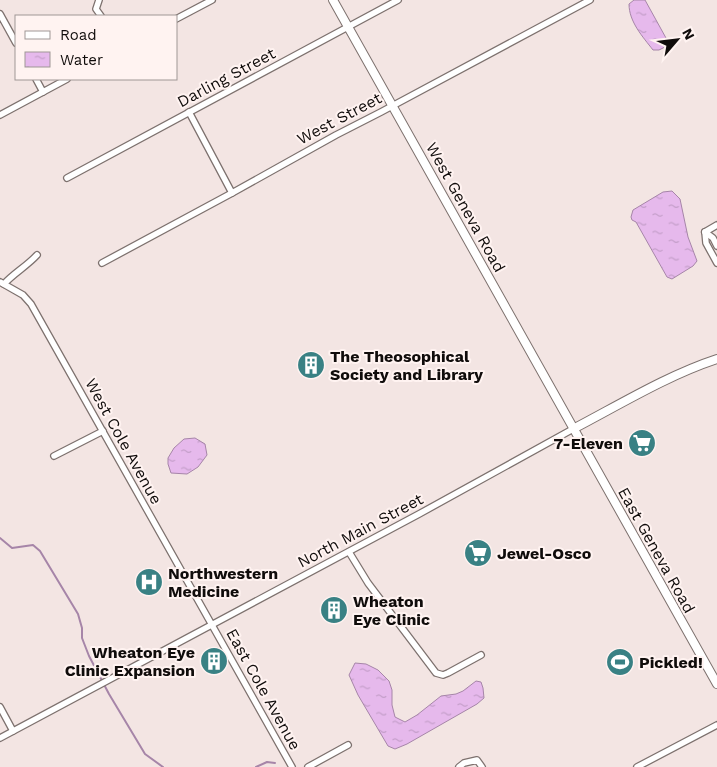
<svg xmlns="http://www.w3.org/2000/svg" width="717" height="767" font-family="'Work Sans',sans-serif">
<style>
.water{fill:url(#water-ripples);stroke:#a685a8}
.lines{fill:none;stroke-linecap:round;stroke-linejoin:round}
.stream{stroke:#a685a8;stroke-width:2}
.minor-casing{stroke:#7d716e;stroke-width:8}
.major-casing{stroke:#7d716e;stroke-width:10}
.minor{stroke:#fff;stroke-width:5.5}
.major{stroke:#fff;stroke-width:8}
.labels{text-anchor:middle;stroke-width:4;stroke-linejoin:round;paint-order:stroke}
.street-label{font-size:16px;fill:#100c0b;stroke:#fff3f1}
.poi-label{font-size:16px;font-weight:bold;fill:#100c0b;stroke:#fff3f1;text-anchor:start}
</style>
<defs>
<pattern id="water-ripples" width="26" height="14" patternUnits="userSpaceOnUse" patternTransform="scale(1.25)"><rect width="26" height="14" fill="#e6b9ec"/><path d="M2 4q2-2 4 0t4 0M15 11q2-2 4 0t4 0" fill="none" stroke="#c49ec9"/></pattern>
</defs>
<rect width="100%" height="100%" fill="#f3e5e3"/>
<g class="water">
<path d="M634,0H645L666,38L667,42L665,47L659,50H653C643,37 629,22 629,4Z"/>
<polygon points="672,191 680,199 688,237 697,261 693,266 672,279 667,277 636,222 632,220 631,217 633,210 663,192"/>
<polygon points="195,438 205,444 207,455 198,467 187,474 171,473 168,464 168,458 174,448 184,439"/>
<polygon points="355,663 366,664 378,670 389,681 392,690 392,705 395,717 405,722 417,715 441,696 456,694 463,691 476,681 481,682 483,688 484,698 477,704 407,744 395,749 388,746 358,695 349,675"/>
</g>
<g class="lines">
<g class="stream">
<polyline points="0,538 12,548 33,545 40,551 78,614 82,628 82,638 89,656 109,694 145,754 163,767"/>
<polyline points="256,767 267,762 275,763"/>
</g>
<g class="minor-casing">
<g id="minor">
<polyline points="99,0 96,9 101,16"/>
<polyline points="0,14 16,43"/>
<polyline points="176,19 212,0"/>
<polyline points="36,79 43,92"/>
<polyline points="189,112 232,193"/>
<polyline points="0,115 67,79"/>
<polyline points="67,178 398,0"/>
<polyline points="705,232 706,243 717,263"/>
<polyline points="705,232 713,238 717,246"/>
<polyline points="705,232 717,225"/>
<polyline points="102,263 232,193 336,135 381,112 590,0"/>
<polyline points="0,282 23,295 31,304 292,767"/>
<path d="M4,284C14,273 27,266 37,255"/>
<polyline points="54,456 103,431"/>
<polyline points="349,552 368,583 436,673 443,675 448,673 481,655"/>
<polyline points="0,707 13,731"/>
<polyline points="0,738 419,514 573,429"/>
<polyline points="308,767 348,745"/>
<polyline points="459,767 464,763 477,760 482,767"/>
<polyline points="637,767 717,725"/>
</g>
</g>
<g class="major-casing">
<g id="major">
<polyline points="333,0 717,684"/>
<path d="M573,429C619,405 668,375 717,359"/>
</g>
</g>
<use href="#minor" class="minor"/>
<use href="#major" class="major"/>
</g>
<defs>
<g id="building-disc" transform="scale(1.4375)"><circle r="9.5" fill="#398184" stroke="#fff3f1"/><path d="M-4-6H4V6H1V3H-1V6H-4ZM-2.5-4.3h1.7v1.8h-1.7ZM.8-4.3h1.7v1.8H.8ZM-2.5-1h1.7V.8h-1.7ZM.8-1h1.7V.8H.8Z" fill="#fff"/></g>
<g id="supermarket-disc" transform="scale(1.4375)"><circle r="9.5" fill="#398184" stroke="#fff3f1"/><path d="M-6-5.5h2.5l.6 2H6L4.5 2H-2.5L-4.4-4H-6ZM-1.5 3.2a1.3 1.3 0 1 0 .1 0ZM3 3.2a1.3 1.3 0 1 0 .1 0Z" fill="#fff"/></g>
<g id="hospital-disc" transform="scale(1.4375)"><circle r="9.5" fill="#398184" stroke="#fff3f1"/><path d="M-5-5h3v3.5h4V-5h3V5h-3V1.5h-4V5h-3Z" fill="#fff"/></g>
<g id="stadium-disc" transform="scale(1.4375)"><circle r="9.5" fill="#398184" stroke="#fff3f1"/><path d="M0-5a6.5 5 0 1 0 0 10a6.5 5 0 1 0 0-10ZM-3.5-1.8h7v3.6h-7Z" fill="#fff"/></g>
</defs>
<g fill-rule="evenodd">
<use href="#building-disc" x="311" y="365"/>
<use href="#supermarket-disc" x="642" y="443"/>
<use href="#supermarket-disc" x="478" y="553"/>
<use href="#hospital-disc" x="149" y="582"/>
<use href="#building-disc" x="334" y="610"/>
<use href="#building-disc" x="214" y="661"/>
<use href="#stadium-disc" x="620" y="662"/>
</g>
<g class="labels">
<g class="street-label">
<text transform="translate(226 77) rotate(-28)" y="6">Darling Street</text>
<text transform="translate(339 118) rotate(-28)" y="6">West Street</text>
<text transform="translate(466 207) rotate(61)" y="6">West Geneva Road</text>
<text transform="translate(124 441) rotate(61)" y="6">West Cole Avenue</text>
<text transform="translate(360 530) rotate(-28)" y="6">North Main Street</text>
<text transform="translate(657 550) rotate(61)" y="6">East Geneva Road</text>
<text transform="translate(264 689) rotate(61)" y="6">East Cole Avenue</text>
</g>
<g class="poi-label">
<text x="330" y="362">The Theosophical<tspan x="330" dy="18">Society and Library</tspan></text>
<text x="623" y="449" text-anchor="end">7-Eleven</text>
<text x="497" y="559">Jewel-Osco</text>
<text x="168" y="579">Northwestern<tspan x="168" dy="18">Medicine</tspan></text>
<text x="353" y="607">Wheaton<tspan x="353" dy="18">Eye Clinic</tspan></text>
<text x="195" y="658" text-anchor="end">Wheaton Eye<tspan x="195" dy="18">Clinic Expansion</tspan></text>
<text x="639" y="668">Pickled!</text>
</g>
</g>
<rect x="15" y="15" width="162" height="65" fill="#fff3f1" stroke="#9f9795"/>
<rect x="25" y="31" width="25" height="8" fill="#ffffff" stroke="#9f9795"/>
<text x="60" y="40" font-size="15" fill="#100c0b">Road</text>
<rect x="25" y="52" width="25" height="15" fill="url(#water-ripples)" stroke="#9f9795"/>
<text x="60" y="65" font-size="15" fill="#100c0b">Water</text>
<g transform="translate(677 40) rotate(62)" stroke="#fff3f1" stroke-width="4" paint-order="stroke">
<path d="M0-4L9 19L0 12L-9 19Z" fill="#100c0b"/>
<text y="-8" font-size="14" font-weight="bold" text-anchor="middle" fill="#100c0b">N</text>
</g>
</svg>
